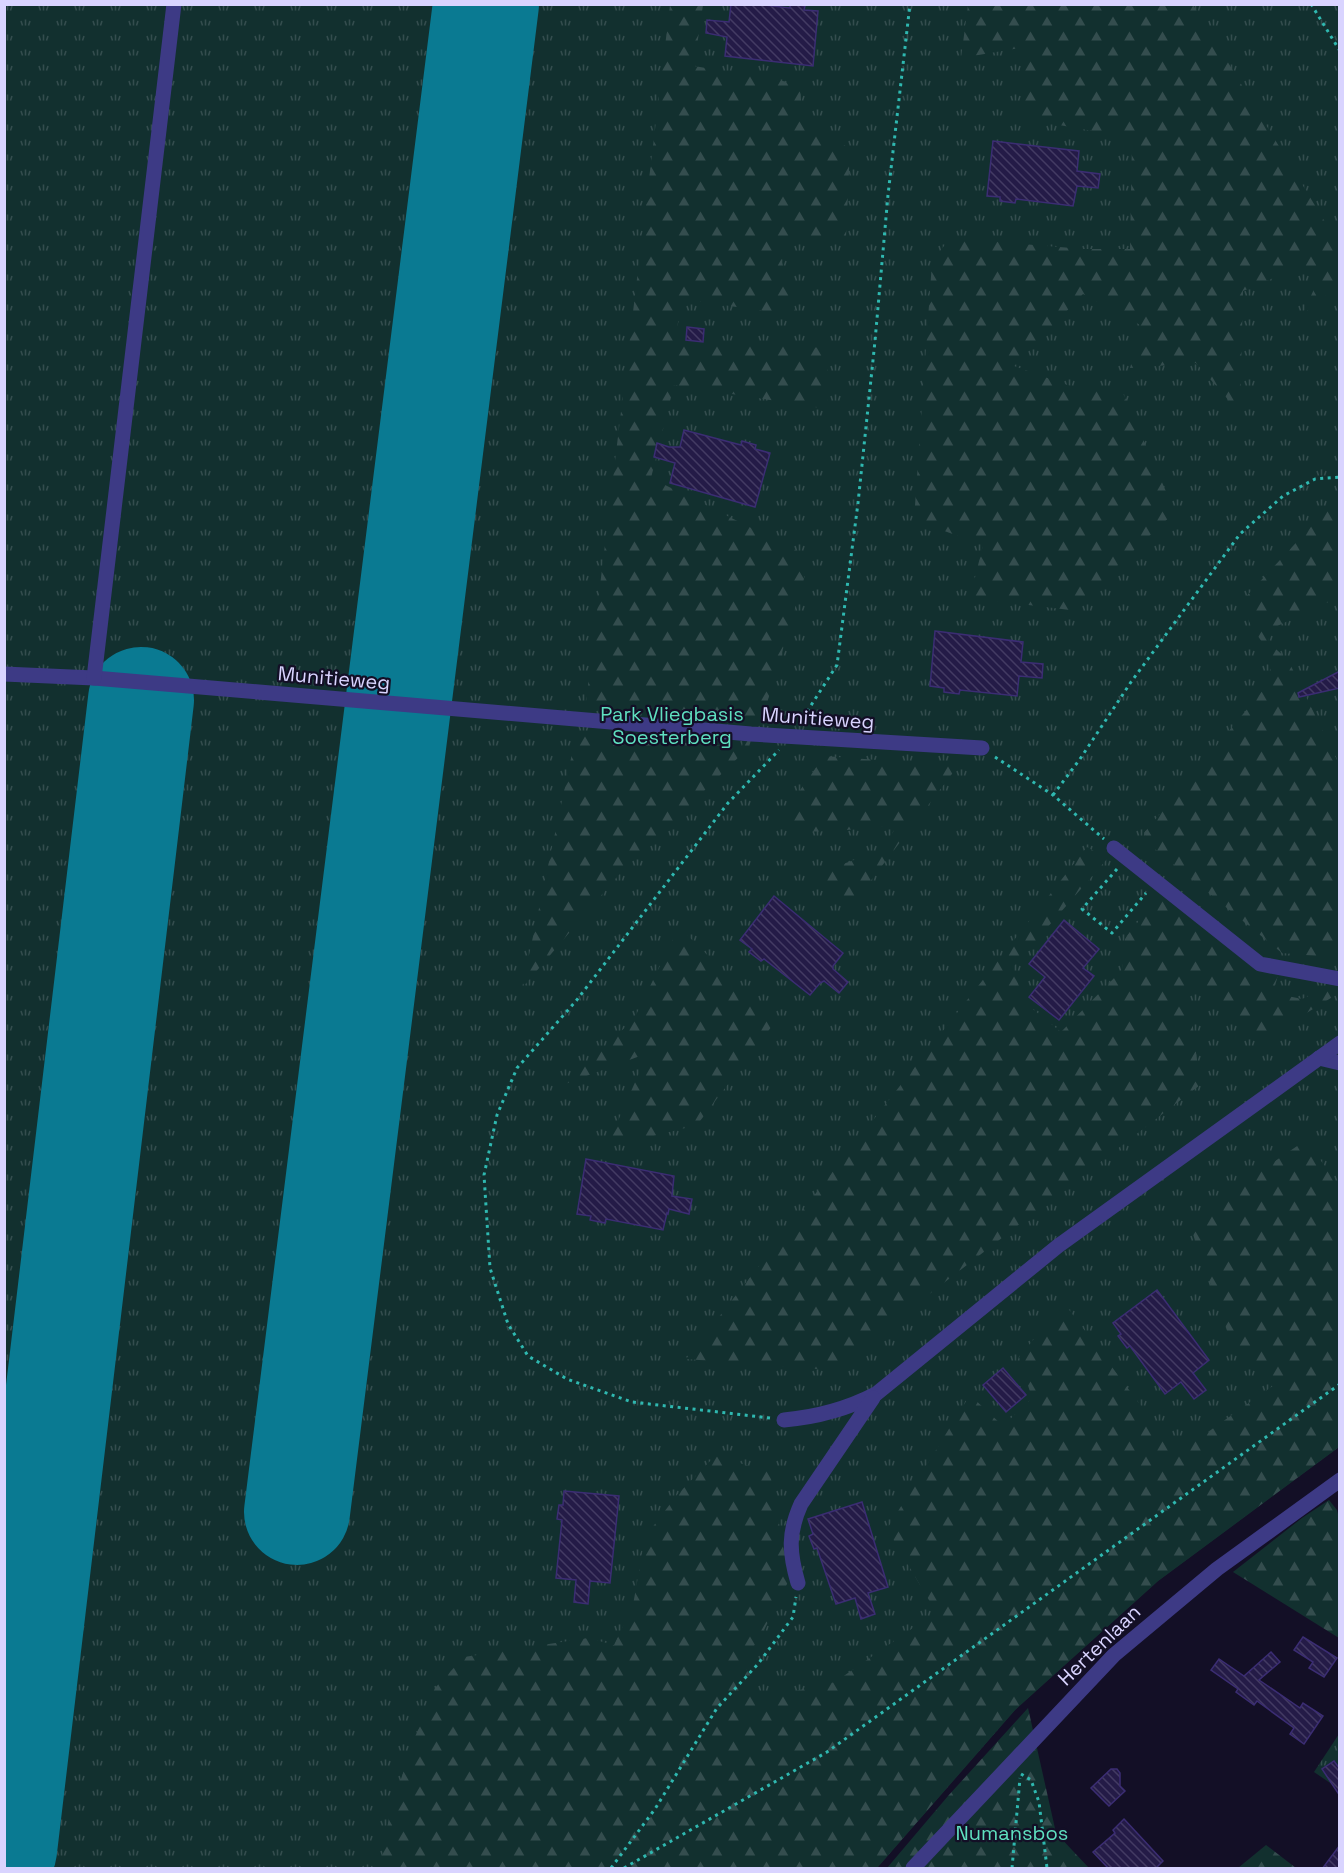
<svg xmlns="http://www.w3.org/2000/svg" width="1344" height="1873" font-family="'Space Grotesk',sans-serif">
<style>
.grass{fill:url(#grass-tufts)}
.forest{fill:url(#forest-firs)}
.lines{fill:none;stroke-linecap:round;stroke-linejoin:round}
.runway{stroke:#0a7a92;stroke-width:106}
.building{fill:url(#building-back-hatch);stroke:#3b2d73;stroke-width:1.5}
.path{stroke:#2fb8b0;stroke-width:3;stroke-dasharray:3 4.5;stroke-linecap:butt}
.minor{stroke:#3d3a85;stroke-width:15}
.labels{text-anchor:middle;stroke-width:4.5;stroke-linejoin:round;paint-order:stroke}
.street-label{font-size:20px;fill:#d9d4ff;stroke:#130f26}
.park-label{font-size:20px;fill:#5fe0c0;stroke:#130f26}
</style>
<defs>
<pattern id="grass-tufts" width="24" height="20" patternUnits="userSpaceOnUse" patternTransform="scale(1.5)"><rect width="24" height="20" fill="#12302f"/><path d="M3 7l-1-3M5 7V3M7 7l1-3M15 17l-1-3M17 17v-4M19 17l1-3" fill="none" stroke="#344d4e"/></pattern>
<pattern id="forest-firs" width="22" height="20" patternUnits="userSpaceOnUse" patternTransform="scale(1.5)"><rect width="22" height="20" fill="#12302f"/><path d="M5 1l3.5 6h-7zM16 11l3.5 6h-7z" fill="#344d4e"/></pattern>
<pattern id="building-back-hatch" width="6" height="6" patternUnits="userSpaceOnUse" patternTransform="scale(1.5)"><rect width="6" height="6" fill="#241b47"/><path d="M-1 5l2 2M0 0l6 6M5-1l2 2" fill="none" stroke="#433b63"/></pattern>
</defs>
<rect width="100%" height="100%" fill="#130f26"/>
<g class="grass">
<polygon points="4,5 1339,5 1339,1447 1158,1581 1015,1710 877,1868 5,1868"/>
<polygon points="1339,1734 1339,1789 1314,1772"/>
</g>
<g class="forest">
<polygon points="670,5 703,5 694,66 800,84 802,117 850,149 846,237 776,241 797,316 682,299 675,340 828,348 827,409 674,385 651,478 810,557 767,703 746,750 622,871 522,988 576,735 742,747 747,716 586,702"/>
<polygon points="968,5 1193,5 1339,245 1339,285 1303,314 1322,271 1295,269 1243,291 1240,413 1196,363 1130,368 1142,326 1083,294 1014,366 1073,387 1122,391 1175,512 1070,610 970,598 983,545 914,520 932,262 950,238 1084,249 1130,249 1132,138 1020,118 1026,47 961,58"/>
<polygon points="1339,502 1339,597 1271,629 1268,642 1288,660 1339,764 1339,958 1282,953 1151,846 1144,833 1273,678 1262,642 1251,626 1241,602 1332,504"/>
<polygon points="824,756 958,766 853,904 806,878 883,849 897,825 836,831 793,832 782,816"/>
<polygon points="1087,847 1107,859 1013,967 1024,1002 1061,1032 1122,970 1125,938 1159,896 1259,973 1278,975 1273,993 1302,999 1339,982 1339,993 1266,1038 1188,986 1200,1085 831,1370 686,1359"/>
<polygon points="679,927 775,1022 697,1125 606,1148 648,1053 565,1084 634,1019"/>
<polygon points="1306,1140 1339,1186 1339,1447 1158,1581 1015,1710 877,1868 380,1868 390,1812 415,1737 435,1688 464,1657 588,1638 614,1645 633,1605 645,1537 677,1495 715,1456 770,1472 789,1580 765,1628 743,1664 764,1698 835,1682 936,1612 887,1529 970,1395 1003,1426 1032,1398 1019,1357 1064,1303 1177,1454 1277,1383 1231,1342 1188,1220"/>
<polygon points="1329,1500 1337,1510 1339,1518 1339,1638 1233,1572 1302,1518"/>
<polygon points="1028,1708 1056,1833 1089,1868 887,1868 948,1796"/>
<polygon points="1266,1845 1296,1868 1238,1868"/>
</g>
<g class="lines">
<g class="runway">
<polyline points="297,1512 486,4"/>
<polyline points="4,1850 141,700"/>
</g>
</g>
<g class="building">
<polygon points="731,4 756,4 790,8 790,4 794,4 805,6 804,10 818,11 813,66 725,56 727,37 706,33 707,20 729,22"/>
<polygon points="993,141 1079,151 1077,171 1100,174 1098,188 1077,186 1073,206 1016,199 1015,203 1000,201 1000,197 987,196"/>
<polygon points="687,327 704,329 703,342 686,340"/>
<polygon points="684,430 741,445 742,441 756,445 755,449 770,453 755,507 670,483 675,463 654,457 657,443 669,447 680,447"/>
<polygon points="935,631 1023,642 1021,662 1043,664 1042,678 1019,676 1017,696 960,690 959,694 944,692 944,688 930,686"/>
<polygon points="1340,671 1340,688 1299,697 1298,693"/>
<polygon points="774,896 843,953 833,966 833,969 848,982 839,993 824,981 820,983 810,995 764,959 761,961 749,952 752,949 740,940"/>
<polygon points="1064,920 1099,949 1083,968 1094,976 1059,1020 1029,997 1045,977 1029,964"/>
<polygon points="586,1159 674,1176 672,1196 692,1199 689,1214 669,1209 668,1214 667,1213 663,1230 606,1219 605,1223 590,1220 591,1216 577,1214"/>
<polygon points="1157,1290 1209,1360 1193,1373 1206,1390 1194,1399 1181,1382 1165,1394 1130,1346 1127,1348 1118,1336 1121,1334 1113,1323"/>
<polygon points="1003,1368 1026,1395 1006,1412 983,1385"/>
<polygon points="564,1491 619,1496 610,1583 590,1581 588,1604 574,1602 576,1580 556,1578 562,1520 557,1519 559,1505 563,1505"/>
<polygon points="862,1502 888,1587 868,1593 875,1614 861,1619 855,1598 836,1604 817,1548 814,1549 809,1536 813,1534 808,1519"/>
<polygon points="1303,1637 1337,1658 1324,1677 1309,1668 1313,1662 1294,1650"/>
<polygon points="1271,1652 1280,1662 1259,1680 1300,1708 1303,1703 1323,1716 1304,1744 1290,1734 1294,1728 1257,1701 1254,1705 1236,1692 1238,1689 1211,1670 1219,1659 1244,1676"/>
<polygon points="1334,1761 1340,1769 1340,1796 1322,1769"/>
<polygon points="1111,1769 1117,1769 1120,1773 1120,1786 1125,1791 1109,1806 1091,1788"/>
<polygon points="1124,1819 1163,1861 1155,1869 1109,1869 1093,1852 1115,1833 1113,1830"/>
<polygon points="1340,1845 1340,1869 1322,1869"/>
</g>
<g class="lines">
<g class="path">
<polyline points="1311,4 1340,51"/>
<polyline points="799,724 837,665 858,503 875,341 888,195 910,4"/>
<polyline points="995,757 1053,795 1104,839"/>
<polyline points="1053,795 1080,759 1131,682 1240,534 1283,496 1315,479 1340,477"/>
<polyline points="1117,869 1082,909 1112,933 1146,893"/>
<polyline points="770,1418 632,1402 567,1379 528,1356 508,1324 490,1268 484,1175 497,1115 517,1068 576,1001 728,803 779,750"/>
<polyline points="1021,1774 1031,1780 1039,1802 1047,1868"/>
<polyline points="611,1868 655,1809 717,1708 758,1664 793,1617 796,1597"/>
<polyline points="624,1868 827,1752 1340,1384"/>
<polyline points="1012,1868 1020,1778"/>
</g>
<g class="minor">
<polyline points="4,674 94,678 751,734 982,748"/>
<polyline points="94,678 174,4"/>
<polyline points="1114,848 1260,964 1340,979"/>
<polyline points="1319,1058 1340,1063"/>
<path d="M784,1420C817,1417 847,1409 876,1394L1058,1246L1340,1043"/>
<path d="M798,1583C789,1552 788,1533 801,1504L873,1398"/>
<polyline points="913,1868 1114,1655 1217,1569 1340,1480"/>
</g>
</g>
<g class="labels">
<g class="street-label">
<text transform="translate(334 678) rotate(5)" y="7">Munitieweg</text>
<text transform="translate(818 718) rotate(4)" y="7">Munitieweg</text>
<text transform="translate(1099 1645) rotate(-44)" y="7">Hertenlaan</text>
</g>
<g class="park-label">
<text x="672" y="721">Park Vliegbasis<tspan x="672" dy="23">Soesterberg</tspan></text>
<text x="1012" y="1840">Numansbos</text>
</g>
</g>
<rect width="1344" height="1873" fill="none" stroke="#d9d4ff" stroke-width="12"/>
</svg>
